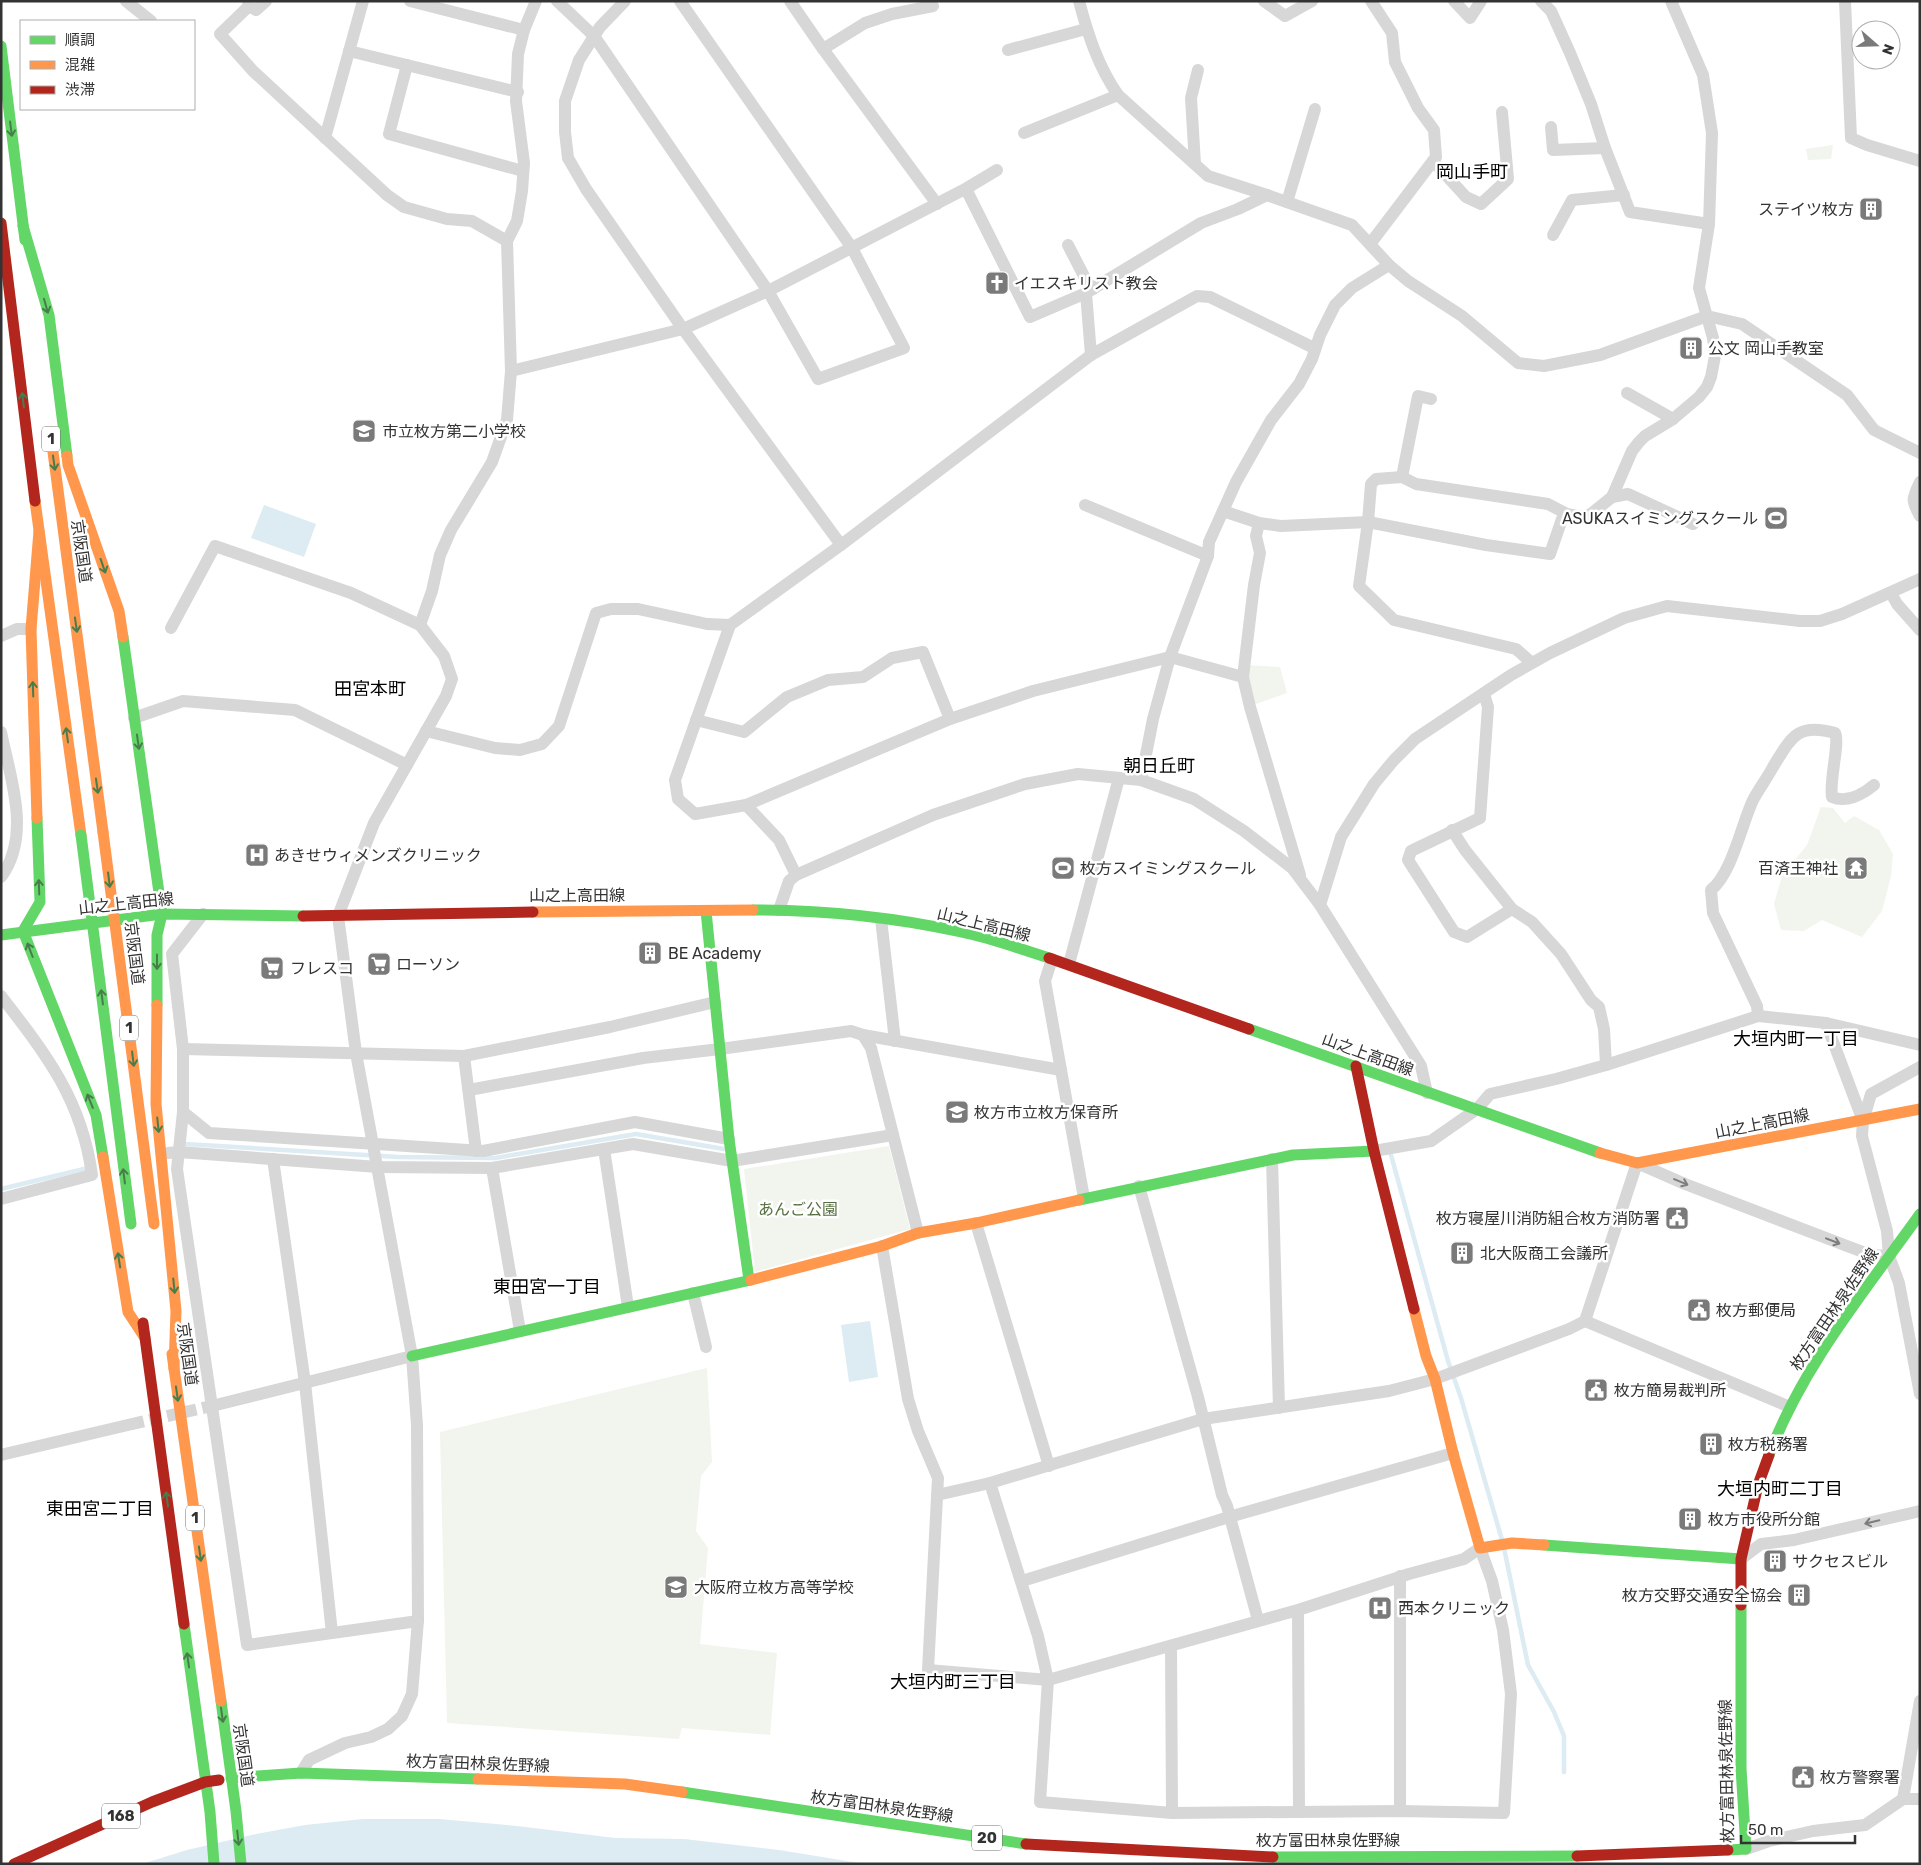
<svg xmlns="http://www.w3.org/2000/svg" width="1921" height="1865" font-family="Rubik,'Noto Sans JP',sans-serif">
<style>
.green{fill:#f1f5ed}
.water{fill:#ddebf3}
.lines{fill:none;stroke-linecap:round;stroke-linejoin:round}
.stream{stroke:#ddebf3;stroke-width:4.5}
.street-tunnel{stroke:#d6d6d6;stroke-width:12;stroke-dasharray:12 6;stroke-linecap:butt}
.street{stroke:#d7d7d7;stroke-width:12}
.fast{stroke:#63d668;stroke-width:11}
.slow{stroke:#ff974d;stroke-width:11}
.jam{stroke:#b3261e;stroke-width:11}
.fast-bridge{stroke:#63d668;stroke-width:11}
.slow-bridge{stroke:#ff974d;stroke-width:11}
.oneway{stroke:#497c4b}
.oneway2{stroke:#7d7d7d}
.labels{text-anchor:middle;stroke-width:5;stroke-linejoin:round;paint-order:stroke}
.shield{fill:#fff;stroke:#707070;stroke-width:1}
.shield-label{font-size:15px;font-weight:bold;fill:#333}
.poi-label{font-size:16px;fill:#333;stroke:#fff;text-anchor:start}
.street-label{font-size:16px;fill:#333;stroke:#fff}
.park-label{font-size:16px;fill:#56703f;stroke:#fff}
.neighbourhood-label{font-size:18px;fill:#000;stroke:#fff}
</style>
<rect width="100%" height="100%" fill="#fff"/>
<g class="green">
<polygon points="1833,145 1831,159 1808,160 1806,149"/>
<polygon points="1246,665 1280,667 1287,693 1253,705"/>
<polygon points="1821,807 1833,808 1845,823 1854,816 1879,830 1893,854 1891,876 1882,911 1862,937 1822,920 1804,931 1781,930 1774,904 1782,876 1807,845"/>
<polygon points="889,1146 910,1229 755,1272 744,1169"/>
<polygon points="707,1368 712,1462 701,1476 696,1531 708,1548 700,1644 777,1653 770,1735 682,1728 679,1739 447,1723 440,1432"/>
</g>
<g class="water">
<polygon points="264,505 316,524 304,557 251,538"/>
<polygon points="870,1321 878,1377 849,1382 841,1325"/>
<polygon points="363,1819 439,1819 517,1826 615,1838 684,1839 779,1850 865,1864 142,1864 187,1850 256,1834 305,1825"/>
</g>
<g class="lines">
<g class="stream">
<polyline points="185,1144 398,1157 495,1158 636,1134 724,1149"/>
<polyline points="1391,1155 1448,1361 1461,1398 1502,1540"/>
<polyline points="1,1189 88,1168"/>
<polyline points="1504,1548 1528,1665 1554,1712 1564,1736 1564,1772"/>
</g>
<polyline class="street-tunnel" points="132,1424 212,1406"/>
<g class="street">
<polyline points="126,1 151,21"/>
<polyline points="248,1 249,6 220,34 253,71 387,195 404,207 447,219 472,221 507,241"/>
<polyline points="410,1 524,30"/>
<polyline points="557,1 594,36 768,291 818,379 904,348 852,248 680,1"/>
<polyline points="625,1 600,27 579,60 565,101 565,132 568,158 586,189 683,329 841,545"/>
<polyline points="790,1 823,49 937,204"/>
<path d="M1079,1C1088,35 1098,66 1118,95L1208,176L1267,195L1352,225L1389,265L1408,281L1462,316L1518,363L1544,366L1600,355L1707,316L1742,324L1847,395L1874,430L1920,453"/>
<polyline points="1264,1 1285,16 1312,1"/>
<polyline points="1454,1 1470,18 1481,1"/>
<polyline points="1541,1 1551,11 1570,53 1591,104 1605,148 1630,212 1709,224"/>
<polyline points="1845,1 1851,138 1867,145 1920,161"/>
<polyline points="249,6 256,10 266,1"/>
<polyline points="823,49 865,23 892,14 933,6"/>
<polyline points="1008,50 1086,29"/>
<polyline points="349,51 518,92"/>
<polyline points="407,65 389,134 523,171"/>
<polyline points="1551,127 1553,150 1605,148"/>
<polyline points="1024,133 1118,95"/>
<polyline points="325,138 363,1"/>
<polyline points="1433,161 1466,197 1481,204 1508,179 1502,112"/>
<polyline points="1195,164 1191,98 1198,70"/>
<polyline points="966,189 1030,317 1086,293"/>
<polyline points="1287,202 1315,109"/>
<polyline points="1553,235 1572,200 1624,195"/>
<polyline points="1370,244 1436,157 1434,130 1418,108 1395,62 1392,33 1371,1"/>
<polyline points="1068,245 1087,282 1093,289"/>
<polyline points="1389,265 1352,288 1335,305 1320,335 1312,359 1299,384 1271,420 1236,482 1209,542 1208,556 1170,657 1153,719 1141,780 1194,799 1244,831 1292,868 1320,905 1421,1066 1427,1093"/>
<polyline points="1091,355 1086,293 1201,223 1238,209 1267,195"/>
<polyline points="511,371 683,329 768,291 967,188 997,170"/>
<polyline points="1627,393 1673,419"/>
<polyline points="1402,477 1418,396 1431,399"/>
<path d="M1920,482C1912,499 1911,500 1920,516"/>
<polyline points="1612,497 1628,494 1693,524"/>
<polyline points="1085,505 1208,556"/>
<polyline points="1223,511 1259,523 1281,526 1368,522 1371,484 1376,479 1402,477 1416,484 1548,504 1567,514 1583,517 1591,514 1612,497 1632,451 1639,442 1645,436 1673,419 1699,397 1707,387 1711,377 1715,356 1713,338 1699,288 1709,224 1712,133 1703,75 1671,1"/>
<polyline points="1259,523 1256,536 1260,553 1254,585 1243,677 1250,707 1300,875"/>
<polyline points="1891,593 1897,604 1920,630"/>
<polyline points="420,625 432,591 440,555 451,530 492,462 507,420 511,371 507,241 517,221 522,191 524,163 516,101 518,54 524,30 536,1"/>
<polyline points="730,625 675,780 678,799 695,814 746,805 950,719 1033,691 1170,657 1243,677"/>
<polyline points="171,628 215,546 351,593 420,625 444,656 452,679 446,696 374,823 338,916 356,1053 412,1356 417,1425 418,1620 412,1694 402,1716 388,1729 371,1737 345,1743 309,1760 301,1773"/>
<polyline points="1,636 17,629 31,629"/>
<polyline points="1532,663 1516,649 1394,620 1359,586 1368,522 1486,545 1550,554 1562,519 1567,514"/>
<polyline points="1484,694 1488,707 1480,818 1411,851 1408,860 1454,932 1467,937 1512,909"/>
<polyline points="134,718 183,701 295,710 407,765"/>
<polyline points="696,720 744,732 787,697 828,680 863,677 892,658 923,652 950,719"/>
<polyline points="426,731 495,748 520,750 542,744 559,726 596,613 611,609 638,609 707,624 730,625 841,545 1091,355 1197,296 1210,297 1314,348"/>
<path d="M1,732C10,777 32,835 1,877"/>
<polyline points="746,805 779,840 796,875"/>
<polyline points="1452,830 1465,850 1512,909 1532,922 1561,954 1591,1000 1599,1007 1604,1029 1606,1065"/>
<polyline points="1320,905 1341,837 1374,784 1394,760 1415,739 1511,675 1550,653 1624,618 1667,606 1800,621 1820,621 1842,614 1920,579"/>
<polyline points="779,910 789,881 796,875 933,815 1025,784 1078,774 1141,780"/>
<polyline points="203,914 172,954 183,1049 183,1112 209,1133 483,1151 635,1122 729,1139"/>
<polyline points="881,919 895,1041"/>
<polyline points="1052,959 1045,981 1084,1198"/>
<polyline points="1069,964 1119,778"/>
<path d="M1,996C46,1054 82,1100 92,1175L1,1199"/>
<path d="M1758,1016L1757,1006L1713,913L1711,890C1732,873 1741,826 1753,800C1759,789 1767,778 1773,767C1791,738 1797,722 1835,733C1840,742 1829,781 1832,797C1846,803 1862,795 1874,785"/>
<polyline points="1826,1023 1863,1121"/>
<polyline points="863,1035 1061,1070"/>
<polyline points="183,1049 464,1056 610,1027 715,1002"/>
<polyline points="464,1056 476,1151"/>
<polyline points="469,1090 643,1058 720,1049 851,1031 863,1035 871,1048 918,1233"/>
<polyline points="183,1112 177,1169 247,1645 418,1621"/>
<polyline points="604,1149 628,1307"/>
<polyline points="1374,1151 1431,1141 1477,1109 1490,1094 1556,1079 1606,1065 1758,1016 1826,1023 1920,1045"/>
<polyline points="168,1153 179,1152 378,1167 492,1168 633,1144 732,1161 893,1135"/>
<polyline points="273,1159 305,1383 332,1633"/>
<polyline points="1272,1159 1279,1408"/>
<polyline points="492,1168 520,1331"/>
<polyline points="1139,1186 1198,1397 1222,1495 1227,1506 1258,1620"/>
<polyline points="976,1223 1049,1466"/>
<polyline points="882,1246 908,1399 918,1431 938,1478 928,1670 1048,1680 1298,1610 1409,1574 1464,1559 1480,1548 1492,1581 1503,1630 1511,1694 1504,1813 1400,1811 1172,1813 1040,1802 1048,1680 1038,1636 990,1483"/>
<polyline points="1889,1256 1887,1231 1862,1136 1863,1121 1871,1094 1920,1067"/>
<polyline points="693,1293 706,1347"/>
<polyline points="1585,1321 1790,1407"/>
<polyline points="212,1406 412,1356"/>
<polyline points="1,1455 132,1424"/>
<polyline points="937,1495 990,1483 1203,1419 1389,1391 1435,1379 1569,1329 1585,1321 1637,1163 1685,1184 1847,1246 1871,1255 1889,1256 1899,1283 1920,1394"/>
<polyline points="1741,1559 1761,1544 1794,1540 1920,1511"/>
<polyline points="1022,1581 1229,1517 1453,1453"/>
<polyline points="1298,1610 1299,1812"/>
<polyline points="1171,1646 1172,1813"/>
<polyline points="1903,1799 1920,1701"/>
<polyline points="1400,1811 1400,1576"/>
<polyline points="1746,1849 1769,1841 1813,1831 1865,1825 1903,1799 1920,1799"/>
</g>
<g class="fast">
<polyline points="1,46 25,240"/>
<polyline points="23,226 49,315 67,456"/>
<polyline points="123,637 162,914 157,935 157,1005"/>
<polyline points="37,818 40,902 23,931 96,1115 103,1157"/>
<path d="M753,910C822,910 893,917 961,932C991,938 1020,949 1049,958"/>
<polyline points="706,911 729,1139 749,1280"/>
<polyline points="1,935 162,914 303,916"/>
<polyline points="1249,1029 1600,1153"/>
<polyline points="1079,1200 1293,1155 1374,1151"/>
<polyline points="412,1356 751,1280"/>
<path d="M1769,1455C1803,1365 1865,1291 1920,1214"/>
<polyline points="1544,1545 1741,1559"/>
<polyline points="184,1624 210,1812 214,1864"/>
<polyline points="221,1701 236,1811 241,1864"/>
<polyline points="231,1778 301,1773 478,1779"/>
<polyline points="682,1792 1026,1844"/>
<polyline points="1728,1850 1746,1849 1741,1768 1741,1605"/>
<polyline points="1273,1857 1577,1856"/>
</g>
<g class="slow">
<polyline points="53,452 103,832"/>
<polyline points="67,456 68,465 119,611 123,637"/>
<polyline points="35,501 81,835"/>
<polyline points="37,818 31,629 39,531"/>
<polyline points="533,912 753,910"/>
<polyline points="157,1005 156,1104 176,1311 174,1369"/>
<polyline points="1600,1153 1637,1163 1920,1109"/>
<polyline points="103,1157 128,1312 145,1338"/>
<polyline points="751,1280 882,1246 918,1233 976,1223 1079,1200"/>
<polyline points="1414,1309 1426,1356 1435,1379 1453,1453 1480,1548 1512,1543 1544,1545"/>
<polyline points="172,1354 221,1701"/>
<polyline points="478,1779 625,1784 682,1792"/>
</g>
<g class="jam">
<polyline points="1,223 35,501"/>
<polyline points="303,916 533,912"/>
<polyline points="1049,958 1249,1029"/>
<polyline points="1356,1066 1374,1151 1414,1309"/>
<polyline points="143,1323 184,1624"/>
<polyline points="1741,1605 1741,1559 1758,1485 1769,1455"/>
<polyline points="1026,1844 1273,1857"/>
<polyline points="1577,1856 1728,1850"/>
<polyline points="14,1864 152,1802 205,1782 219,1780"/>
</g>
<polyline class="fast-bridge" points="81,835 131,1224"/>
<polyline class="slow-bridge" points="103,832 154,1224"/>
</g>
<defs><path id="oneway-shaft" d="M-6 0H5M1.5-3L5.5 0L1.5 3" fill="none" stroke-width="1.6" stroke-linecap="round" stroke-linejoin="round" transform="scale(1.25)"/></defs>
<g class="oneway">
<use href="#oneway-shaft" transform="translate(11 129) rotate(83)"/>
<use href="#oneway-shaft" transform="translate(46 306) rotate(74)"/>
<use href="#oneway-shaft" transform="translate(23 400) rotate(-97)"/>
<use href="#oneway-shaft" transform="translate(54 463) rotate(82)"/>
<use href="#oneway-shaft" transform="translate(103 566) rotate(71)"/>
<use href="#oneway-shaft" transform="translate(76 625) rotate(82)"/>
<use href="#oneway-shaft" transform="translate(33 689) rotate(-92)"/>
<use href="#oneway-shaft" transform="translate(67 735) rotate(-98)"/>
<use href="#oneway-shaft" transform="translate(138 742) rotate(82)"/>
<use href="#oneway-shaft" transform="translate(97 786) rotate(82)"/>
<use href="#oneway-shaft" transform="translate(109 880) rotate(83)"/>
<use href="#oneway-shaft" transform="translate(39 887) rotate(-92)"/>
<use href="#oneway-shaft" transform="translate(30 950) rotate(-111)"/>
<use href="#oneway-shaft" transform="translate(157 962) rotate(90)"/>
<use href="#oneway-shaft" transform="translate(102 997) rotate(-97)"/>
<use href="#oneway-shaft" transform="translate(133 1059) rotate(83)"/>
<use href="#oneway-shaft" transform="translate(90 1101) rotate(-112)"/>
<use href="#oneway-shaft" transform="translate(158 1125) rotate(84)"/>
<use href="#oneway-shaft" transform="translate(124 1176) rotate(-97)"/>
<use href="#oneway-shaft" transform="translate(119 1260) rotate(-99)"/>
<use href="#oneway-shaft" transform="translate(174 1286) rotate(84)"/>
<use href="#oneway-shaft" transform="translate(177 1394) rotate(82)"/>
<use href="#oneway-shaft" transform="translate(167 1499) rotate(-98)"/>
<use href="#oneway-shaft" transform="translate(200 1554) rotate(82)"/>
<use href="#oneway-shaft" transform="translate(188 1660) rotate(-98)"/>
<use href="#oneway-shaft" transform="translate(222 1715) rotate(82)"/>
<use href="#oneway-shaft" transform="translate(238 1838) rotate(84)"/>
</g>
<g class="oneway2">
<use href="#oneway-shaft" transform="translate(1681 1182) rotate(23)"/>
<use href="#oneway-shaft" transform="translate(1833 1241) rotate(21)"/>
<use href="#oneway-shaft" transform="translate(1872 1522) rotate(167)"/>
</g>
<defs>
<g id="building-square" transform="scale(1.25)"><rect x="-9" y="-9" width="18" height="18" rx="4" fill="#7a7a7a" stroke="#fff"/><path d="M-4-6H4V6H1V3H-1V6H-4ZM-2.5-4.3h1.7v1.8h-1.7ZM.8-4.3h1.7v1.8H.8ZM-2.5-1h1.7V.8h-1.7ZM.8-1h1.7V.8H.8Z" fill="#fff"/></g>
<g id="church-square" transform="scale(1.25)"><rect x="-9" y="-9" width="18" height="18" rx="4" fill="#7a7a7a" stroke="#fff"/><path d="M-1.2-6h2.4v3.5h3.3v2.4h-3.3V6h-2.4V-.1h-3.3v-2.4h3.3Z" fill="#fff"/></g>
<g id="school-square" transform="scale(1.25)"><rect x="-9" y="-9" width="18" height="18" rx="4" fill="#7a7a7a" stroke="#fff"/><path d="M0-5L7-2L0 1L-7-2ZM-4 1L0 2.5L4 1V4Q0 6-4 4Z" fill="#fff"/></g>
<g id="stadium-square" transform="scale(1.25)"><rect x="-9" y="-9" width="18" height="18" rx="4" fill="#7a7a7a" stroke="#fff"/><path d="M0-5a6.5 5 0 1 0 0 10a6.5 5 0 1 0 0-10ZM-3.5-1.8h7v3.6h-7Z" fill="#fff"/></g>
<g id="hospital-square" transform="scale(1.25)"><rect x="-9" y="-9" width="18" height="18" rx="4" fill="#7a7a7a" stroke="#fff"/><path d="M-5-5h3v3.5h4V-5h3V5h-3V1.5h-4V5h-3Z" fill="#fff"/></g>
<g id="temple-square" transform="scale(1.25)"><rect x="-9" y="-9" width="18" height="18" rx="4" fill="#7a7a7a" stroke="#fff"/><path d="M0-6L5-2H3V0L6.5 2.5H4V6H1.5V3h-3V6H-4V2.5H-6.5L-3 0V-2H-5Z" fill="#fff"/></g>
<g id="supermarket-square" transform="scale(1.25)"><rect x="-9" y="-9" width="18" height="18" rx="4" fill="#7a7a7a" stroke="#fff"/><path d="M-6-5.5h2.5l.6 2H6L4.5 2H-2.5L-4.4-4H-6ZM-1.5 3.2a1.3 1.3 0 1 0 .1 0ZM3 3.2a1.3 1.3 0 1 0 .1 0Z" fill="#fff"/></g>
<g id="civic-square" transform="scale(1.25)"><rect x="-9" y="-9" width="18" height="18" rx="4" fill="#7a7a7a" stroke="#fff"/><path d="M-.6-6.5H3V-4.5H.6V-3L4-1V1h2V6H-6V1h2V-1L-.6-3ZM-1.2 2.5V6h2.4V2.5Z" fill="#fff"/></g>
</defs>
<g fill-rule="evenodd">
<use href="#building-square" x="1871" y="209"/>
<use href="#church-square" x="997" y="283"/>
<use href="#building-square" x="1691" y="348"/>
<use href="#school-square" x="364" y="431"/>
<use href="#stadium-square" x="1776" y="518"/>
<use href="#hospital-square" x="257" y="855"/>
<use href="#stadium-square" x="1063" y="868"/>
<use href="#temple-square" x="1856" y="868"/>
<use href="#building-square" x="650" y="953"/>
<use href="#supermarket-square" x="379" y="964"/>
<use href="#supermarket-square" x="272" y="968"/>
<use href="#school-square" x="957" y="1112"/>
<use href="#civic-square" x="1677" y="1218"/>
<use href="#building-square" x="1462" y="1253"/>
<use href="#civic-square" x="1699" y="1310"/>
<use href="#civic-square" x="1596" y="1390"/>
<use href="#building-square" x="1711" y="1444"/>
<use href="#building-square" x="1690" y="1519"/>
<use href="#building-square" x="1775" y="1561"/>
<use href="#school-square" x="676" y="1587"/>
<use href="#building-square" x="1799" y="1595"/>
<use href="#hospital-square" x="1380" y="1608"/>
<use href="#civic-square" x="1803" y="1777"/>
</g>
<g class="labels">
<g class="shield">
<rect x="42" y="426.5" width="18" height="25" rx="4"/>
<rect x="120" y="1015.5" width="18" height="25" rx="4"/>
<rect x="186" y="1505.5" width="18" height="25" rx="4"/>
<rect x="102" y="1803.5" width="38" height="25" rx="4"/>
<rect x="972" y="1825.5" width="30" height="25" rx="4"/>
</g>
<g class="shield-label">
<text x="51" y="444">1</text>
<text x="129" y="1033">1</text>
<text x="195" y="1523">1</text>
<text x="121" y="1821">168</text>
<text x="987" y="1843">20</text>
</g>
<g class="poi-label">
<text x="1854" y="215" text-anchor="end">ステイツ枚方</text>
<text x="1014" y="289">イエスキリスト教会</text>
<text x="1708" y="354">公文 岡山手教室</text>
<text x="382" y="437">市立枚方第二小学校</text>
<text x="1758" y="524" text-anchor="end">ASUKAスイミングスクール</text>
<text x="274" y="861">あきせウィメンズクリニック</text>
<text x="1080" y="874">枚方スイミングスクール</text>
<text x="1838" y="874" text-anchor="end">百済王神社</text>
<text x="668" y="959">BE Academy</text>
<text x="396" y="970">ローソン</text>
<text x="290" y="974">フレスコ</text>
<text x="974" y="1118">枚方市立枚方保育所</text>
<text x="1660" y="1224" text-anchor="end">枚方寝屋川消防組合枚方消防署</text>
<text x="1480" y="1259">北大阪商工会議所</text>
<text x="1716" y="1316">枚方郵便局</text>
<text x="1614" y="1396">枚方簡易裁判所</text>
<text x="1728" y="1450">枚方税務署</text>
<text x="1708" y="1525">枚方市役所分館</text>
<text x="1792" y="1567">サクセスビル</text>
<text x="694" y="1593">大阪府立枚方高等学校</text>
<text x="1782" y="1601" text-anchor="end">枚方交野交通安全協会</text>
<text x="1398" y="1614">西本クリニック</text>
<text x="1820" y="1783">枚方警察署</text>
</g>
<g class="street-label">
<text transform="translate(82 551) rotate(82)" y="6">京阪国道</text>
<text x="577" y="901">山之上高田線</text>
<text transform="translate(126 903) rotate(-6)" y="6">山之上高田線</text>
<text transform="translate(984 924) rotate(14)" y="6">山之上高田線</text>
<text transform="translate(135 953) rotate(83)" y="6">京阪国道</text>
<text transform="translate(1368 1054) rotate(20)" y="6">山之上高田線</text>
<text transform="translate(1762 1123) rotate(-11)" y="6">山之上高田線</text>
<text transform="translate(1834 1309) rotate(-56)" y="6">枚方富田林泉佐野線</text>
<text transform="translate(188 1354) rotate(82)" y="6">京阪国道</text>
<text transform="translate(244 1755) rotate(82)" y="6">京阪国道</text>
<text transform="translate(478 1763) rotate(2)" y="6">枚方富田林泉佐野線</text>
<text transform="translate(1726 1771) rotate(-91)" y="6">枚方富田林泉佐野線</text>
<text transform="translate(882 1806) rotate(8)" y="6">枚方富田林泉佐野線</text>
<text x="1328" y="1846">枚方富田林泉佐野線</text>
</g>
<g class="park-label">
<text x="798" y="1215">あんご公園</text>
</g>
<g class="neighbourhood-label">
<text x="1472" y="178">岡山手町</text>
<text x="370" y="695">田宮本町</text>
<text x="1159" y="772">朝日丘町</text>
<text x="1796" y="1045">大垣内町一丁目</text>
<text x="547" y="1293">東田宮一丁目</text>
<text x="1780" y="1495">大垣内町二丁目</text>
<text x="100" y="1515">東田宮二丁目</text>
<text x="953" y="1688">大垣内町三丁目</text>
</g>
</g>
<rect width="1921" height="1865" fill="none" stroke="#333333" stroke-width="5"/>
<rect x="20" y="20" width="175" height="90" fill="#ffffff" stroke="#adadad"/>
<rect x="30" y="36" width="25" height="8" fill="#63d668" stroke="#adadad"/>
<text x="65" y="45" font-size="15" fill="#333333">順調</text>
<rect x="30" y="61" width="25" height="8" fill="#ff974d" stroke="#adadad"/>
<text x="65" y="70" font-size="15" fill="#333333">混雑</text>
<rect x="30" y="86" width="25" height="8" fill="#b3261e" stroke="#adadad"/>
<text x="65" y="95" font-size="15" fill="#333333">渋滞</text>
<g transform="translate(1876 45) rotate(110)"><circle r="24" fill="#ffffff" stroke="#adadad"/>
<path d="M0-4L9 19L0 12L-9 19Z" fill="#7a7a7a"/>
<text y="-8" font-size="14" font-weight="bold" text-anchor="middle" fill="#333333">N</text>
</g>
<path d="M1741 1835v8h114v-8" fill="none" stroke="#333333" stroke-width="2.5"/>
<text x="1748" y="1835" font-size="15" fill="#333333" stroke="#ffffff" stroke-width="4" paint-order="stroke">50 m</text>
</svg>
